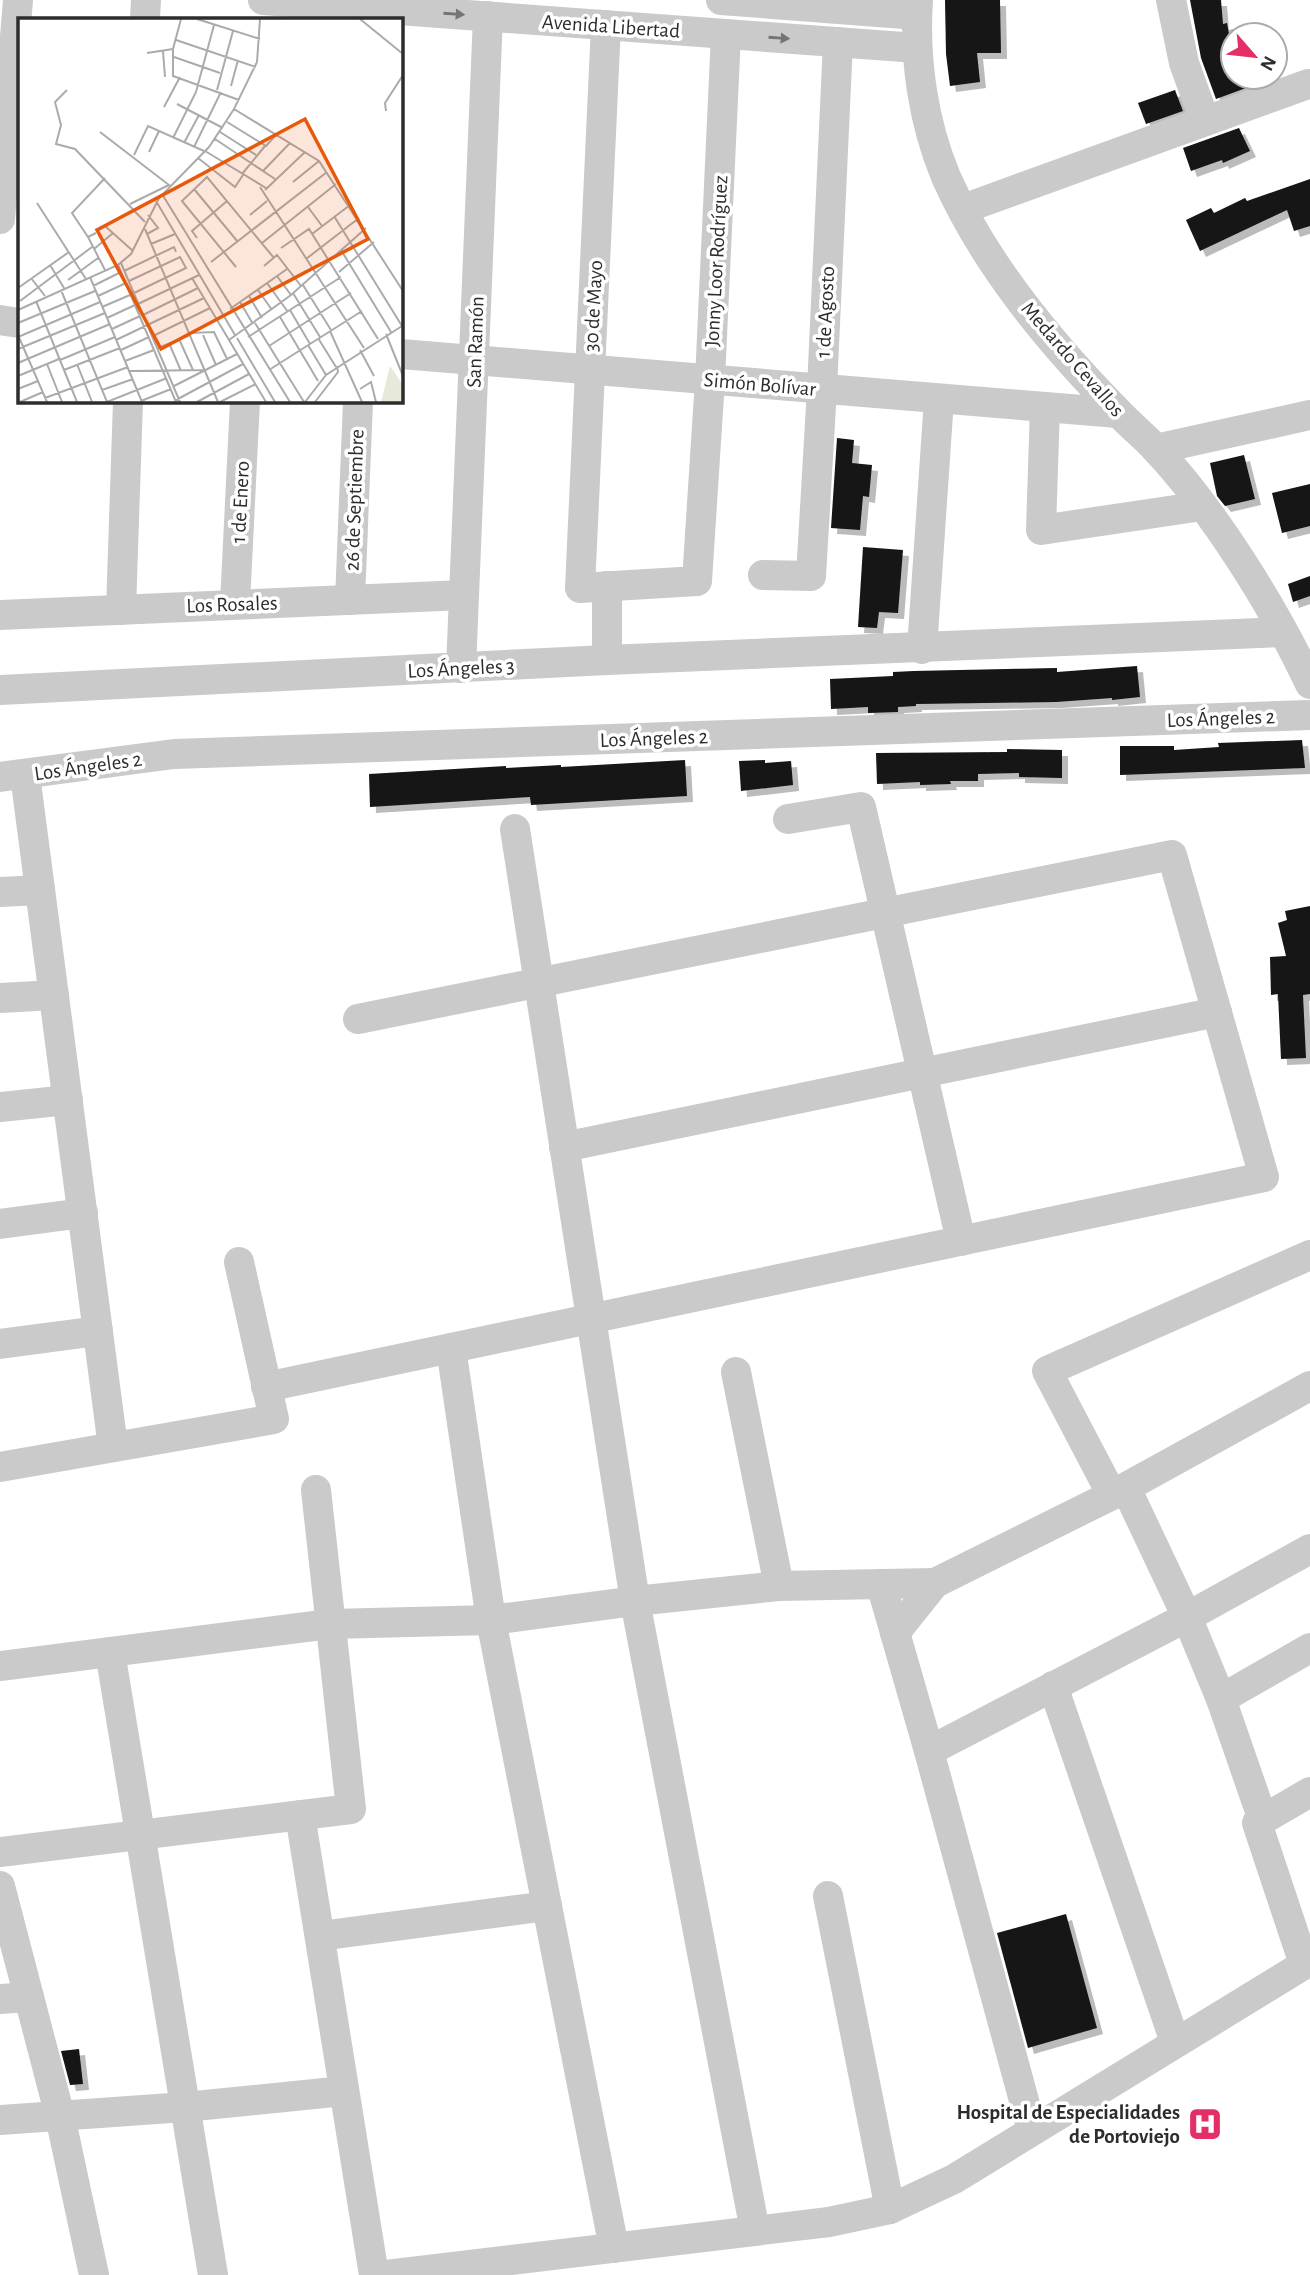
<svg xmlns="http://www.w3.org/2000/svg" width="1310" height="2275" font-family="'Alegreya Sans',sans-serif">
<style>
.building{fill:#141414;filter:url(#shadow)}
.lines{fill:none;stroke-linecap:round;stroke-linejoin:round}
.minor{stroke:#cacaca;stroke-width:30}
.oneway{fill:#747474}
.labels{text-anchor:middle;stroke-width:7;stroke-linejoin:round;paint-order:stroke}
.street-label{font-size:21px;fill:#2d2d2d;stroke:#fff}
.poi-label{font-size:21px;font-weight:bold;fill:#2d2d2d;stroke:#fff;text-anchor:end}
.inset-road{fill:none;stroke:#ababab;stroke-width:2}
.view{fill:#e8590c;fill-opacity:0.15;stroke:#e8590c;stroke-width:3.5}
.inset-edge{fill:none;stroke:#2d2d2d;stroke-width:3.5}
</style>
<defs>
<filter id="shadow"><feDropShadow dx="6" dy="6" stdDeviation="0" flood-color="#0004"/></filter>
</defs>
<rect width="100%" height="100%" fill="#fff"/>
<g class="building">
<polygon points="945,0 1000,0 1001,53 977,53 980,82 950,86 946,54"/>
<polygon points="1190,0 1221,0 1223,24 1227,23 1229,34 1233,34 1233,77 1276,77 1216,99 1201,58"/>
<polygon points="1175,90 1183,111 1146,124 1138,103"/>
<polygon points="1239,128 1250,151 1223,163 1222,160 1191,171 1183,148"/>
<polygon points="1310,179 1310,226 1294,231 1287,210 1200,251 1186,220 1211,208 1214,213 1245,198 1247,201"/>
<polygon points="837,438 854,440 852,463 872,465 869,497 863,496 860,530 831,528"/>
<polygon points="1244,455 1255,499 1225,506 1217,496 1210,463"/>
<polygon points="1310,484 1310,526 1282,533 1272,493"/>
<polygon points="863,547 903,550 898,613 879,612 877,628 858,627"/>
<polygon points="1310,576 1310,596 1293,602 1288,584"/>
<polygon points="1137,666 1140,697 1112,700 1112,698 1056,702 916,704 916,706 898,707 898,712 868,713 868,707 831,709 830,679 893,676 893,672 914,671 1057,668 1057,672"/>
<polygon points="1302,740 1305,768 1120,775 1120,746 1174,746 1174,750 1219,747 1218,743"/>
<polygon points="1007,749 1062,750 1062,778 1019,777 1019,773 978,774 978,781 950,781 951,784 920,785 920,782 877,784 876,753 1007,752"/>
<polygon points="685,760 687,796 531,805 530,797 370,807 369,774 506,766 506,768 561,765 561,767"/>
<polygon points="765,760 765,763 791,761 793,785 741,791 739,761"/>
<polygon points="1310,906 1310,994 1303,995 1306,1058 1281,1059 1278,994 1271,995 1270,957 1286,956 1278,923 1287,920 1285,911"/>
<polygon points="1066,1914 1097,2028 1028,2048 997,1933"/>
<polygon points="79,2049 83,2084 70,2085 61,2051"/>
</g>
<g class="lines">
<g class="minor">
<polyline points="263,0 917,48"/>
<polyline points="721,0 917,15"/>
<path d="M918,0C914,59 923,122 946,177C985,265 1051,344 1118,412C1130,425 1144,436 1156,449C1214,511 1274,607 1310,684"/>
<polyline points="1171,0 1184,63 1205,121"/>
<polyline points="145,19 146,0"/>
<polyline points="606,25 580,588 697,581 710,380 726,34"/>
<polyline points="963,209 1308,84"/>
<polyline points="0,219 18,0"/>
<polyline points="0,320 19,323"/>
<polyline points="401,354 1118,413"/>
<polyline points="1045,407 1041,530 1202,506"/>
<polyline points="1156,449 1310,415"/>
<polyline points="763,575 811,576 822,389 838,42"/>
<polyline points="350,600 358,401"/>
<polyline points="235,604 245,401"/>
<polyline points="121,610 128,401"/>
<polyline points="0,615 464,595"/>
<polyline points="922,649 939,399"/>
<polyline points="607,660 607,586"/>
<polyline points="461,668 488,16"/>
<polyline points="0,690 607,660 1283,632"/>
<polyline points="25,775 113,1447"/>
<polyline points="0,777 174,754 1310,715"/>
<polyline points="788,819 861,807 961,1241"/>
<polyline points="515,829 635,1601 755,2231"/>
<polyline points="0,892 40,890"/>
<polyline points="0,998 54,995"/>
<polyline points="0,1107 68,1100"/>
<polyline points="564,1147 1217,1012"/>
<polyline points="0,1224 83,1213"/>
<polyline points="0,1344 98,1331"/>
<polyline points="451,1348 491,1620 614,2248"/>
<polyline points="736,1372 779,1586"/>
<polyline points="266,1387 1264,1177 1172,855 358,1019"/>
<polyline points="0,1467 274,1419 239,1262"/>
<polyline points="1126,1488 1187,1617 1221,1699 1263,1820"/>
<polyline points="1112,1495 1047,1371 1310,1255"/>
<polyline points="881,1584 929,1751 1032,2130"/>
<polyline points="895,1633 935,1583 1112,1495 1310,1386"/>
<polyline points="110,1652 213,2275"/>
<polyline points="0,1666 330,1624 491,1620 635,1601 779,1586 935,1583"/>
<polyline points="1053,1686 1175,2042"/>
<polyline points="1221,1699 1310,1648"/>
<polyline points="929,1751 1187,1617 1310,1549"/>
<polyline points="300,1815 374,2275"/>
<polyline points="0,1852 351,1809 316,1490"/>
<polyline points="0,1886 60,2116 94,2275"/>
<polyline points="828,1896 890,2209"/>
<polyline points="320,1936 547,1906"/>
<polyline points="1304,1964 1257,1823 1310,1792"/>
<polyline points="0,1999 29,1997"/>
<polyline points="0,2120 185,2107 344,2091"/>
<polyline points="386,2275 829,2222 890,2209 954,2179 1310,1961"/>
</g>
</g>
<defs><path id="oneway-solid" d="M-6-.8H1V-3.2L6.5 0L1 3.2V.8H-6Z" transform="scale(1.75)"/></defs>
<g class="oneway">
<use href="#oneway-solid" transform="translate(454 14) rotate(4)"/>
<use href="#oneway-solid" transform="translate(779 38) rotate(4)"/>
</g>
<defs>
<g id="hospital-square" transform="scale(1.75)"><rect x="-9" y="-9" width="18" height="18" rx="4" fill="#e32f65" stroke="#fff"/><path d="M-5-5h3v3.5h4V-5h3V5h-3V1.5h-4V5h-3Z" fill="#fff"/></g>
</defs>
<g fill-rule="evenodd">
<use href="#hospital-square" x="1205" y="2124"/>
</g>
<g class="labels">
<g class="street-label">
<text transform="translate(611 26) rotate(4)" y="7">Avenida Libertad</text>
<text transform="translate(716 261) rotate(-87)" y="7">Jonny Loor Rodríguez</text>
<text transform="translate(593 306) rotate(-87)" y="7">30 de Mayo</text>
<text transform="translate(825 312) rotate(-87)" y="7">1 de Agosto</text>
<text transform="translate(475 342) rotate(-88)" y="7">San Ramón</text>
<text transform="translate(1073 359) rotate(49)" y="7">Medardo Cevallos</text>
<text transform="translate(760 384) rotate(5)" y="7">Simón Bolívar</text>
<text transform="translate(354 500) rotate(-88)" y="7">26 de Septiembre</text>
<text transform="translate(240 502) rotate(-87)" y="7">1 de Enero</text>
<text transform="translate(232 604) rotate(-2)" y="7">Los Rosales</text>
<text transform="translate(461 668) rotate(-3)" y="7">Los Ángeles 3</text>
<text transform="translate(1221 718) rotate(-2)" y="7">Los Ángeles 2</text>
<text transform="translate(654 738) rotate(-2)" y="7">Los Ángeles 2</text>
<text transform="translate(88 766) rotate(-8)" y="7">Los Ángeles 2</text>
</g>
<g class="poi-label">
<text x="1180" y="2119">Hospital de Especialidades<tspan x="1180" dy="24">de Portoviejo</tspan></text>
</g>
</g>
<g transform="translate(18 18)">
<rect width="385" height="385" fill="#fff"/>
<path d="M372,348L385,367V384H363Z" fill="#e7eada"/>
<path class="inset-road" d="M163,1L155,31V58L221,82M179,1L242,21M342,1L385,36M158,22L238,49M145,33L147,59M129,35L155,31M156,39L202,55M213,68L220,42M49,72L37,84L43,107L38,126L57,131L127,204M199,72L215,13M159,86L205,110M146,89L162,59M216,91L301,143L385,273M368,93L367,85L385,57M209,104L248,128L258,117M82,114L151,167L112,186M202,114L238,137M155,120L178,74L196,7M197,121L257,161M166,125L181,97M176,129L203,74M187,133L248,170M131,134L141,113M116,137L130,108L186,133M180,140L217,169L225,157M245,153L272,125M224,156L247,128M275,164L301,143M242,169L346,330M176,171L220,224M247,172L287,134M144,176L272,384M138,183L217,317M19,185L68,261M290,189L304,208M232,197L249,183M316,198L384,308M87,208L115,233M127,211L200,384M78,215L70,219L87,252M129,216L140,210L130,197M294,216L332,187M70,219L54,195L87,160M179,220L174,213L209,183M244,225L318,166M133,226L157,216M263,230L291,211L360,321M76,231L95,215M323,232L373,314M288,241L341,200M193,244L309,154M103,245L162,384M32,247L46,270M100,247L158,384M246,248L259,237L283,268M218,249L164,183L189,159L256,240M106,253L156,229L158,234M321,254L356,224M259,258L273,277M72,259L124,384M13,260L27,278M174,260L248,384M50,262L80,240M111,263L162,239L168,250L116,275M249,265L270,294M285,267L313,312M75,268L103,254M0,270L51,234M43,272L89,384L149,360M240,272L254,292M275,275L302,319M80,278L108,265M231,278L244,300M2,283L74,229M18,283L59,384M222,284L235,306M120,286L181,257M84,289L112,277M212,291L269,251M0,292L100,247L113,236L141,180L191,129L216,91L239,44L242,1M272,292L292,326M125,297L180,270M262,299L300,363M89,300L117,287M0,305L77,273M237,305L286,384M94,311L122,298M312,313L344,384M172,315L196,314L209,341M368,316L385,358M0,317L29,384M185,317L198,347M135,318L192,290M0,319L82,284M230,319L323,259M219,320L257,384M300,320L318,349M161,321L175,352M98,322L186,280M211,322L273,277L348,210M151,325L163,353M290,327L308,357M251,328L333,275M140,330L172,317M0,331L87,295M103,332L131,319M342,332L356,358M42,342L97,319M107,343L136,332M0,345L92,306M29,346L44,384M59,346L74,384M46,352L102,330M251,352L344,293M112,353L187,352M0,358L41,341M156,368L219,336M0,371L20,363M342,371L353,364L358,384M84,372L115,361M27,380L110,349M158,382L225,346M123,383L153,371M2,384L25,374M179,384L231,356M202,384L238,366M287,384L308,357L384,308M297,384L320,354L319,348"/>
<path class="view" d="M287,101L350,221L143,331L79,212Z"/>
<rect width="385" height="385" class="inset-edge"/>
</g>
<g transform="translate(1254 56) rotate(118)"><circle r="33" fill="#ffffff" stroke="#ababab" stroke-width="2"/>
<path d="M0-5L12 26L0 18L-12 26Z" fill="#e32f65"/>
<text y="-10" font-size="19" font-weight="bold" text-anchor="middle" fill="#2d2d2d">N</text>
</g>
</svg>
